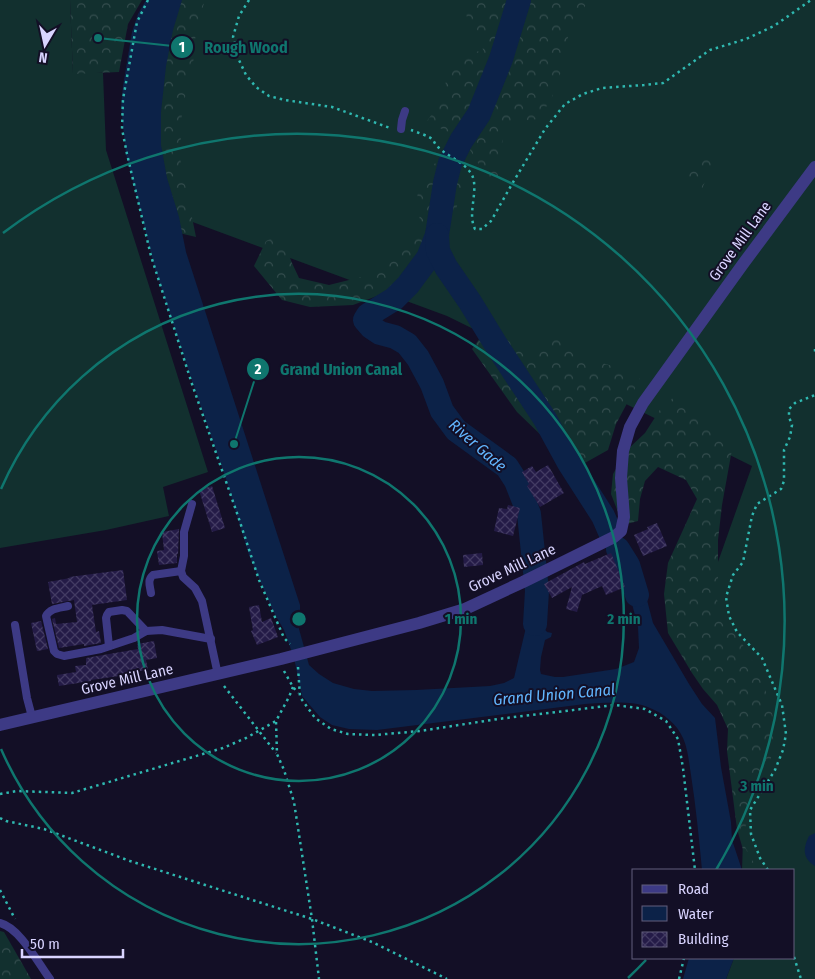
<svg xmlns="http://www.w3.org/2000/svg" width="815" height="979" font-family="'Fira Sans Condensed',sans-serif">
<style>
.grass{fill:#12302f}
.forest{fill:url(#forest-crowns)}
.water{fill:#0c2248}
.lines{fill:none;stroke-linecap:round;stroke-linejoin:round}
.river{stroke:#0c2248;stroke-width:24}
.building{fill:url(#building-cross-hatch)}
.path{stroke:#2fb8b0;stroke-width:2.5;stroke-dasharray:2.5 4;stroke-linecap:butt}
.service{stroke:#3d3a85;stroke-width:8}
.minor{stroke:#3d3a85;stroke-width:12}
.ring{fill:none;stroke:#0f766e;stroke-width:2.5}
.labels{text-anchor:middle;stroke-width:4;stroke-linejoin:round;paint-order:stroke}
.street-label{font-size:15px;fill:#d9d4ff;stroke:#130f26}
.water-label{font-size:16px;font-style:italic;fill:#62b6ff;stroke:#130f26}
.centre{fill:#0f766e;stroke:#130f26;stroke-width:2.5}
.ring-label{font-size:15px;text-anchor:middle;font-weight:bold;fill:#0f766e;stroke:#130f26;stroke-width:4;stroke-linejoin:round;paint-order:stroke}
.leader{fill:none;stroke:#0f766e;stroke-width:2}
.callout-dot{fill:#0f766e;stroke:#130f26;stroke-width:2}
.mark-label{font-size:15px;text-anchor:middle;font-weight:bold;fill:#fff}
.callout-label{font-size:16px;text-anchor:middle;font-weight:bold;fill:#0f766e;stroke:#130f26;stroke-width:4;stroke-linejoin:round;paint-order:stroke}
</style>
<defs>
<pattern id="forest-crowns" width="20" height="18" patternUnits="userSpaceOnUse" patternTransform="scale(1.25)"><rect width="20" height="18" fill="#12302f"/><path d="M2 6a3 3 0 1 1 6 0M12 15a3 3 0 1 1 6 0" fill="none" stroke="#344d4e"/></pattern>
<pattern id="building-cross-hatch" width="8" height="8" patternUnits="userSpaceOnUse" patternTransform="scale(1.25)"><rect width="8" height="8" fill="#241b47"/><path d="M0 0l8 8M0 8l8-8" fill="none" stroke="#433b63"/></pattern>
</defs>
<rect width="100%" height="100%" fill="#130f26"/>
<g class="grass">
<polygon points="0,0 70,0 73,73 103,73 106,150 208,472 163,487 169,516 106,530 0,548"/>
<polygon points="182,0 815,0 815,979 726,979 734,958 794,958 794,870 742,870 748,678 708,590 752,466 447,316 179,217 167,178"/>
</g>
<g class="forest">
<polygon points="70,0 142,0 128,24 119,72 73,74"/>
<polygon points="179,0 205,0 196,30 193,65 182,110 180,158 196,237 175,232 157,146 162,71"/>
<polygon points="465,0 589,0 569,31 563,66 552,97 539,119 519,121 503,132 500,176 489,181 470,150 451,134 427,121 441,101 449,70 458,57 483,50 480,33 467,20"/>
<polygon points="703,148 713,151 713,163 702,189 685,179 691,164"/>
<polygon points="437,162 454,171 462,185 451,231 421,248 385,293 353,305 310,307 282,300 254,266 266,241 281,234 292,263 299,278 329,285 361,277 387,266 408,247 420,223 417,190 430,167"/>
<polygon points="500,329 520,346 535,347 552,337 569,343 589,359 609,365 626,368 640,379 616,424 608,450 583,464 568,440 545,439 517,412 472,349 480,338"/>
<polygon points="680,393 733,444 722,505 718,540 718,579 715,595 725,619 747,651 761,677 772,710 775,748 765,773 752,785 743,843 756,867 749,870 737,829 727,751 728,729 717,705 703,689 692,673 668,633 664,594 668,563 697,499 686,480 658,467 645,481 640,499 638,521 623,525 611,494 613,474 627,450 645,433 663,405"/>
<polygon points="0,931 4,932 31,979 0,979"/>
</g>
<g class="water">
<path d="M146,0H182L173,30L166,66L161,112V145L167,178L179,217L186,252L300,605V614L299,629L309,665L319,674L333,683L354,689L372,691L416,690L490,686L504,683L514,678L527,623L530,595L537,591H544L543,627L547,632L552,633L551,637L545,640L541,657L540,670L541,674L555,677H563L616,669L634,662L639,648L638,627L623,569L628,565H633L647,600L653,623L689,684L702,704L715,718L721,767L731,822L732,840L742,870H702C699,839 696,807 691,775C689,763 688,749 683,738C677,724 663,713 650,708C633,700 603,703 585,704L377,730L349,729L332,725L320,717L302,696L294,658L284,630L273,611L249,555L226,479L192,381L155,269L126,154L121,107L123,86L132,32L138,14Z"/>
<path d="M815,833V866C802,858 803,848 809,836Z"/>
<polygon points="689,958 734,958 726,979 683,979"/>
</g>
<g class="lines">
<g class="river">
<polyline points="519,0 501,59 479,114 461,141 450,163 445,183 437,235 428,258 408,285 394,299 368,315 365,320 371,327 380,333 395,337 407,344 418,358 432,384 442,411 456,430 507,467 516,481 529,514 537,591 535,624"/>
<polyline points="437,235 438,251 446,267 470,302 495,343 545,419 569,463 603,516 610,532"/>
<polyline points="618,549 628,565 637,595"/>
</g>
</g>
<g class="building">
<polygon points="548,465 564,493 540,507 527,486 529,484 522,472 532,466 536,472"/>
<polygon points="212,486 225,528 212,532 199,490"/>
<polygon points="508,505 520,508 513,536 494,531 499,508 507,509"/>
<polygon points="657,523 667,546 643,556 634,535 648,529 647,527"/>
<polygon points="179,529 178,554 177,554 177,563 159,565 157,551 164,550 162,532"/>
<polygon points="482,553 483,565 464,567 463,555"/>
<polygon points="611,553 625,587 606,595 602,586 582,595 577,612 566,609 572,587 552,598 544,584 584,562 585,564"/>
<polygon points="123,570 127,600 92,605 96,632 99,631 101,643 84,646 84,644 59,648 52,619 55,618 56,624 77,622 74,600 52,604 48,582 70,578 69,577"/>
<polygon points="259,605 262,622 271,618 278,637 257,645 251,631 253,630 249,607"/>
<polygon points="41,621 48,649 37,651 31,623"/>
<polygon points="154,641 157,658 146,660 148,670 125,673 126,675 91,680 91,681 59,686 57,675 76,672 75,666 86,665 86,658 138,649 137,644"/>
</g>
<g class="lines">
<g class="path">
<polyline points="148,0 137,22 123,99 122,129 127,154 151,256 192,384 238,516 259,580 284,638 290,644"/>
<polyline points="249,0 239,16 233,37 239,60 246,75 256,87 269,96 285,100 332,107 390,128"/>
<path d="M411,130C416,132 429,136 432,139C434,141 435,144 437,146C448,158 472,164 474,182C476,198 468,215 475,229H482L491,221L512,184L545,129L565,104L583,94L602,88L644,85L663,83L710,50L746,39L774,26L811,0"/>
<polyline points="815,349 815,353"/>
<polyline points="298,667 300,697 315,718 331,729 348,734 375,735 420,731 498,719 615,705 645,709 666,721 678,739 683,768 695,870"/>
<polyline points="284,671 293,687 298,693"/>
<polyline points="224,686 276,753"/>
<polyline points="293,687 289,697 276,721 277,754 284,770 294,802 312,919 319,979"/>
<polyline points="0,794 17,791 72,793 223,748 246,738 276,721"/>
<polyline points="0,818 6,821 44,829 130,861 312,919 372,942 447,979"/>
<polyline points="768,870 760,858 751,834 750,810 775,770 783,750 786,734 782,705 762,658 737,632 729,616 726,597 733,575 743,562 752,516 757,504 781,489 784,481 784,450 790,437 792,425 789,417 789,409 795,403 815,395"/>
<polyline points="0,890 15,919"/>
<polyline points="794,957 801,979"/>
<polyline points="679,979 684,958"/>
</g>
<g class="service">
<polyline points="401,129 402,120 405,111"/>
<polyline points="192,504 184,532 184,556 181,571 183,577 195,588 202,601 218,675"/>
<path d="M151,593C150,586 147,580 153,575L181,571"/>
<path d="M68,606C60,608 50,608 46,616L54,651L57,654L64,656L101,649L134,638L146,631L162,630L211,639"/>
<polyline points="15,625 27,698 32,717"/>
<polyline points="109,646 106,618 107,615 109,612 122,610 127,611 146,631"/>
<path d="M0,923C20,928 38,963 50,979"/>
</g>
<polyline class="minor" points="0,725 281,659 419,623 465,609 523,582 614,537 621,531 624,517 621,478 623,451 630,427 643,403 743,264 815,167"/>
</g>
<g class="ring">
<circle cx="299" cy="619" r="162"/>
<path d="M1 489A325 325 0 1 1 1 749"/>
<path d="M646 960A487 487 0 0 1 628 978M3 233A487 487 0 0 1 716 870"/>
</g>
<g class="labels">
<g class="street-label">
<text transform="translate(740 241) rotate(-54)" y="5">Grove Mill Lane</text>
<text transform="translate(512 568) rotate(-25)" y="5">Grove Mill Lane</text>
<text transform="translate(127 679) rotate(-13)" y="5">Grove Mill Lane</text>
</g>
<g class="water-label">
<text transform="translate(478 445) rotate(41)" y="6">River Gade</text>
<text transform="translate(554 694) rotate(-5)" y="6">Grand Union Canal</text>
</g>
</g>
<circle cx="299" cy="619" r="8" class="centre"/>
<g class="ring-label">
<text x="461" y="624">1 min</text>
<text x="624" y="624">2 min</text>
<text x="757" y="791">3 min</text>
</g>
<path class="leader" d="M98 38L182 47M234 444L258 369"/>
<g class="callout-dot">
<circle cx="98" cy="38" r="5"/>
<circle cx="234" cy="444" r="5"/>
<circle cx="182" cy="47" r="12"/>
<circle cx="258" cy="369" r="12"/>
</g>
<g class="mark-label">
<text x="182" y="52">1</text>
<text x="258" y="374">2</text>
</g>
<g class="callout-label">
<text x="246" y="53">Rough Wood</text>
<text x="341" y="375">Grand Union Canal</text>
</g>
<rect x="632" y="869" width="162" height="90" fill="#130f26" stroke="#625e7d"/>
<rect x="642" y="885" width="25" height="8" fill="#3d3a85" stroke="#625e7d"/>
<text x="678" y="894" font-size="15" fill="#d9d4ff">Road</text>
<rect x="642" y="906" width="25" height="15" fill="#0c2248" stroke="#625e7d"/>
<text x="678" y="919" font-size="15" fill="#d9d4ff">Water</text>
<rect x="642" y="932" width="25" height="15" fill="url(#building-cross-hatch)" stroke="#625e7d"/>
<text x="678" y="944" font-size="15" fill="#d9d4ff">Building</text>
<g transform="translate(45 45) rotate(189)" stroke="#130f26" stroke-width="4" paint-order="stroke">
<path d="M0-4L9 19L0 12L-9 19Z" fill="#d9d4ff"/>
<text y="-8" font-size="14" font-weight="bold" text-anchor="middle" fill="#d9d4ff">N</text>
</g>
<path d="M22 949v8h101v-8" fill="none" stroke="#d9d4ff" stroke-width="2.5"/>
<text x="30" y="949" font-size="15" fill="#d9d4ff" stroke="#130f26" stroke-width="4" paint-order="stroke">50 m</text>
</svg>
